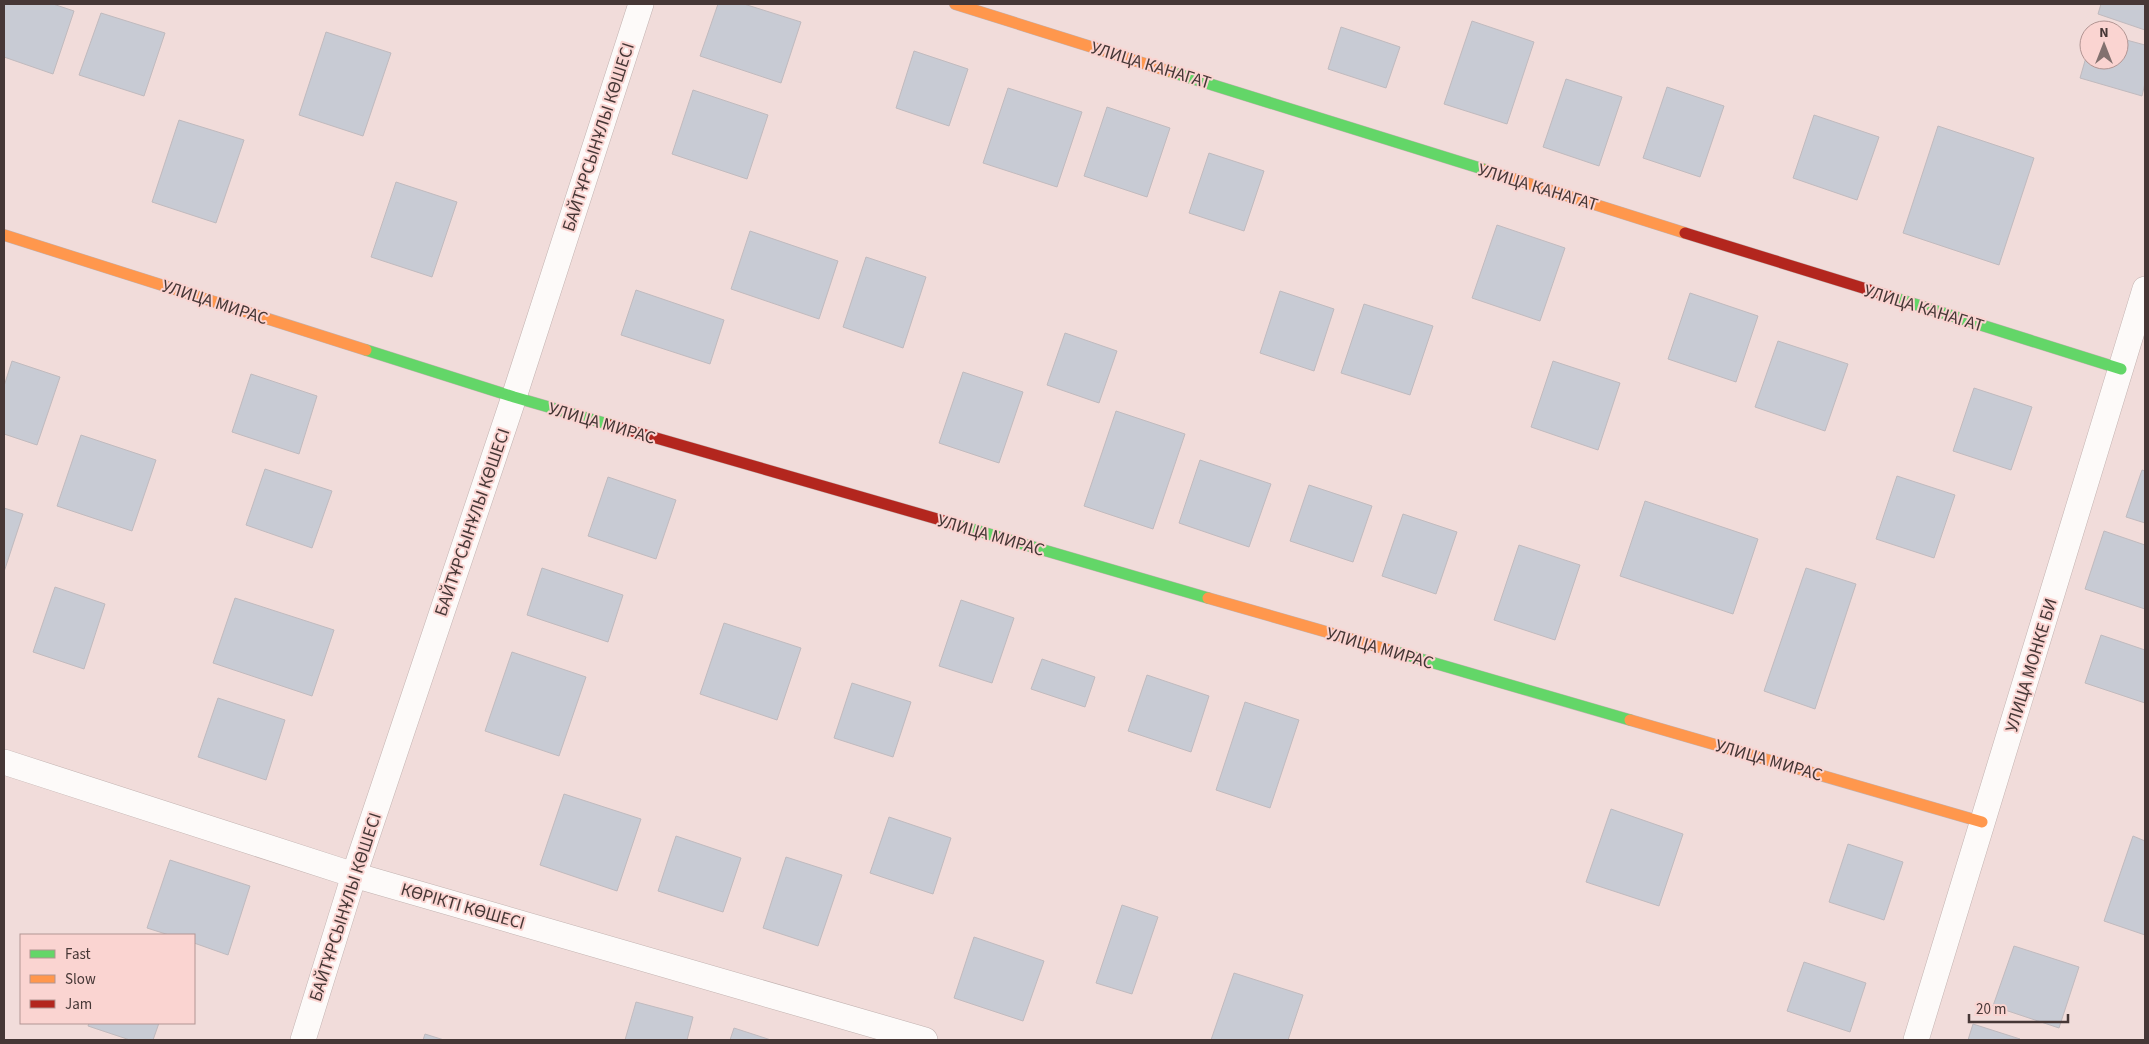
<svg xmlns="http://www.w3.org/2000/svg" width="2149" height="1044" font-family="'Source Sans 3',sans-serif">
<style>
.building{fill:#c8cbd4;stroke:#c0babe}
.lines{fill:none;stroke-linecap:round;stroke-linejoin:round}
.street-casing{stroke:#c2b2b0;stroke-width:26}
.fast-casing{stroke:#c2b2b0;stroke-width:12}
.slow-casing{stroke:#c2b2b0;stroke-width:12}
.jam-casing{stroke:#c2b2b0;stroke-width:12}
.street{stroke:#fdfaf9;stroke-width:25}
.fast{stroke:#63d668;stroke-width:11}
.slow{stroke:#ff974d;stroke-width:11}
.jam{stroke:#b3261e;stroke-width:11}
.labels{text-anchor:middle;stroke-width:4;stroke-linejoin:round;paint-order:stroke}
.street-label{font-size:18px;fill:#463736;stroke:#fad4d1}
</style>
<rect width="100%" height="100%" fill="#f1dcda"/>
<g class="building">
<polygon points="4,4 53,4 74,11 53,74 4,57"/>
<polygon points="718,4 744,4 801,22 781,83 700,56"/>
<polygon points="2101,4 2145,4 2145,30 2098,14"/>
<polygon points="101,13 165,33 144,96 79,75"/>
<polygon points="1472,21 1534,42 1507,124 1444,104"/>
<polygon points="1341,27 1400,47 1386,88 1328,69"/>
<polygon points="326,32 391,53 363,136 299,115"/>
<polygon points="2119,38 2145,45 2145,83 2142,96 2080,78 2089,47 2089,60 2119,60"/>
<polygon points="914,51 968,69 949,126 896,108"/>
<polygon points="1566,79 1622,97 1599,166 1543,147"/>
<polygon points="1667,87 1724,106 1700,177 1643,158"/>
<polygon points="1008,88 1082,112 1057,187 983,163"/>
<polygon points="693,90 768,115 747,179 672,154"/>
<polygon points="1107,107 1170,128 1147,197 1084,176"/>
<polygon points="1814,115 1879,137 1857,200 1793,178"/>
<polygon points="179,120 244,140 216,223 152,202"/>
<polygon points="1938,126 2034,158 1999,265 1903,233"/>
<polygon points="1209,153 1264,171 1244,231 1189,213"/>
<polygon points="396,182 457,202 432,277 371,257"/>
<polygon points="1497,225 1565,248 1540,321 1472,298"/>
<polygon points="750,231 838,261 819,319 731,289"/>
<polygon points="866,257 926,277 903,348 843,327"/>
<polygon points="636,290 724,320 710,364 621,335"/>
<polygon points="1280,291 1334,309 1314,371 1260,353"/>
<polygon points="1690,293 1758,316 1736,382 1668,359"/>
<polygon points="1364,304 1433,326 1410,395 1341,373"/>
<polygon points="1065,333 1117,351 1099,403 1047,385"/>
<polygon points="1778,341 1848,364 1825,431 1755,407"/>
<polygon points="12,361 60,377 37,445 4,434 4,386"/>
<polygon points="1553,361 1620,383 1598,450 1531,427"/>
<polygon points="963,372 1023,392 999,463 939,443"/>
<polygon points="251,374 317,396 299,454 232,432"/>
<polygon points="1974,388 2032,407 2011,470 1953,451"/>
<polygon points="1116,411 1185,434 1153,529 1084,506"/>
<polygon points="81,435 156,460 132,531 57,506"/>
<polygon points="1200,460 1271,484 1249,547 1179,523"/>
<polygon points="265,469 332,491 312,548 246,525"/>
<polygon points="2142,470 2145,471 2145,523 2126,517"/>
<polygon points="1897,476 1955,495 1934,558 1876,539"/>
<polygon points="608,477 676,500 656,559 588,536"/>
<polygon points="1309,485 1372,506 1353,562 1290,541"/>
<polygon points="1645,501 1758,539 1733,614 1620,576"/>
<polygon points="4,508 23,514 4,572"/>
<polygon points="1403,514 1457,532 1436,594 1382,576"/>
<polygon points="2104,531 2145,545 2145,609 2085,589"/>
<polygon points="1519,545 1580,565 1555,640 1494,620"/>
<polygon points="542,568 623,595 608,642 527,615"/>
<polygon points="1806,568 1856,584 1815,709 1764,691"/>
<polygon points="55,587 105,604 84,669 33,652"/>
<polygon points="235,598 334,630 312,696 213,663"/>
<polygon points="961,600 1014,618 992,683 939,666"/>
<polygon points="724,623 801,648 777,720 700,694"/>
<polygon points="2101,635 2145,650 2145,703 2085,683"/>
<polygon points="512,652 586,677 559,756 485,731"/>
<polygon points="1042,659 1095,677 1085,707 1031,689"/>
<polygon points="1147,675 1209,696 1191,752 1128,731"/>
<polygon points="852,683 911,702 893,757 834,738"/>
<polygon points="218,698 285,720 266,780 198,757"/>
<polygon points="1245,702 1299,720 1270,808 1216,790"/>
<polygon points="564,794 641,819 617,891 540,865"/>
<polygon points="1611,809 1683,834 1659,906 1586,882"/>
<polygon points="889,817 951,838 933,894 870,873"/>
<polygon points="676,836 741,858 723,912 658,891"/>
<polygon points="2133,836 2145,841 2145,935 2104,921"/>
<polygon points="1848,844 1903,862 1884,920 1829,902"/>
<polygon points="786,857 842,875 818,946 763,928"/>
<polygon points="170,860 250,886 228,955 194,943 194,935 169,935 147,928"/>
<polygon points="1122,905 1158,917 1132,994 1096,983"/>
<polygon points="974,937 1044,961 1023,1021 954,998"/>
<polygon points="2014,946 2079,967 2059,1028 1993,1006"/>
<polygon points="1804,962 1866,983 1850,1032 1787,1011"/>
<polygon points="1234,973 1303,995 1288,1040 1211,1040"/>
<polygon points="636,1002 693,1017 687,1040 625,1040"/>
<polygon points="89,1023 159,1023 153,1040 130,1040 88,1026"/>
<polygon points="1973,1024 2020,1039 1968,1040"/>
<polygon points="734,1028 771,1040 730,1040"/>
<polygon points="425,1034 444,1040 423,1040"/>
</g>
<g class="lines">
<g class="street-casing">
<g id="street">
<polyline points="4,762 354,875 925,1040"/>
<polyline points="303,1040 354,875 514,397 641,4"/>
<polyline points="1916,1040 2145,289"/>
</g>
</g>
<g class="fast-casing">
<g id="fast">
<polyline points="1168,71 1486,170"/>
<polyline points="1889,296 2121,369"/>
<polyline points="366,350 514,397 611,425"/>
<polyline points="958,525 1208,598"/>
<polyline points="1393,651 1630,720"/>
</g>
</g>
<g class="slow-casing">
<g id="slow">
<polyline points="955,4 1168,71"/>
<polyline points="1486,170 1685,233"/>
<polyline points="4,235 366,350"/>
<polyline points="1208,598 1393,651"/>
<polyline points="1630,720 1982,822"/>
</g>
</g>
<g class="jam-casing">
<g id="jam">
<polyline points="1685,233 1889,296"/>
<polyline points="611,425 958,525"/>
</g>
</g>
<use href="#street" class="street"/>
<use href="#fast" class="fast"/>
<use href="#slow" class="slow"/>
<use href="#jam" class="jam"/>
</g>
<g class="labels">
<g class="street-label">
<text transform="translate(1151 65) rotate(17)" y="6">УЛИЦА КАНАГАТ</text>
<text transform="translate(598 137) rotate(-72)" y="6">БАЙТҰРСЫНҰЛЫ КӨШЕСІ</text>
<text transform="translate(1538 187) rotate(17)" y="6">УЛИЦА КАНАГАТ</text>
<text transform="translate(215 302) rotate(18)" y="6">УЛИЦА МИРАС</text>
<text transform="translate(1924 308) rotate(17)" y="6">УЛИЦА КАНАГАТ</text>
<text transform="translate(602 423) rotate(16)" y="6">УЛИЦА МИРАС</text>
<text transform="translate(472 522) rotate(-71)" y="6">БАЙТҰРСЫНҰЛЫ КӨШЕСІ</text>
<text transform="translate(991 535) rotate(16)" y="6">УЛИЦА МИРАС</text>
<text transform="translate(1380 648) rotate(16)" y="6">УЛИЦА МИРАС</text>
<text transform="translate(2031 665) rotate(-73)" y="6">УЛИЦА МОНКЕ БИ</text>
<text transform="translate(1769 760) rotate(16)" y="6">УЛИЦА МИРАС</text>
<text transform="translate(463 906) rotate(16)" y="6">КӨРІКТІ КӨШЕСІ</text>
<text transform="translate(345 907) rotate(-72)" y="6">БАЙТҰРСЫНҰЛЫ КӨШЕСІ</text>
</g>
</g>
<rect width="2149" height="1044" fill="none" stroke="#463736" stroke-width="10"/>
<rect x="20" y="934" width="175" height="90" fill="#fad4d1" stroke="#b29593"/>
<rect x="30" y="950" width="25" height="8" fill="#63d668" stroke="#b29593"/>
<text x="65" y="959" font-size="15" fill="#463736">Fast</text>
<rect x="30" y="975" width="25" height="8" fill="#ff974d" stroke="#b29593"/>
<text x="65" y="984" font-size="15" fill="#463736">Slow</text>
<rect x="30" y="1000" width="25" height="8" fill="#b3261e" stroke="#b29593"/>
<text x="65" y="1009" font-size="15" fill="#463736">Jam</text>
<g transform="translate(2104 45)"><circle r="24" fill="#fad4d1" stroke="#b29593"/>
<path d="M0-4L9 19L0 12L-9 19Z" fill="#82716f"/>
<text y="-8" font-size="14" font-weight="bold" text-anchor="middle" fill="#463736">N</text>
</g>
<path d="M1969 1014v8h99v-8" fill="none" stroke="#463736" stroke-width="2.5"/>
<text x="1976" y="1014" font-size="15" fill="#463736" stroke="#fad4d1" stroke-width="4" paint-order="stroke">20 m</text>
</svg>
